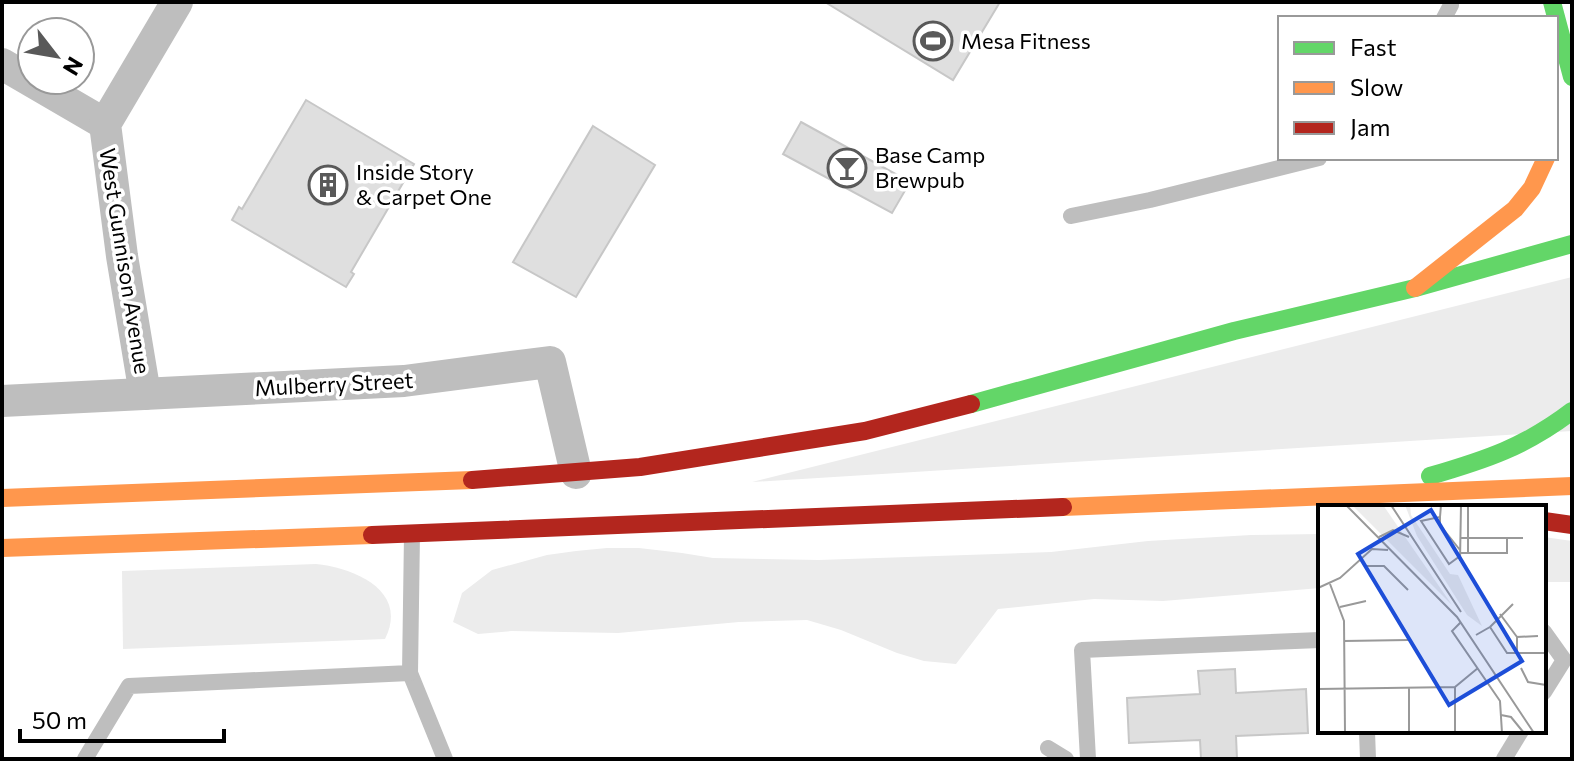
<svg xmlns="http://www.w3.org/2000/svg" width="1574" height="761" font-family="Commissioner,sans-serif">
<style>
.green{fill:#ececec}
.building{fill:#dfdfdf;stroke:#c7c7c7;stroke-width:2}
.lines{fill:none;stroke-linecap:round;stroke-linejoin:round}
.lane{stroke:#bebebe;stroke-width:16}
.street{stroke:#bebebe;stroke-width:32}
.fast{stroke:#63d668;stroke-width:18}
.slow{stroke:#ff974d;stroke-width:18}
.jam{stroke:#b3261e;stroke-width:18}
.labels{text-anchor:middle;stroke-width:7;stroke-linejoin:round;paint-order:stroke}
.poi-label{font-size:22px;fill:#000;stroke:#fff;text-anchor:start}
.street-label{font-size:22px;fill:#000;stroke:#fff}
.inset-road{fill:none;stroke:#999;stroke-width:2}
.view{fill:#1d4ed8;fill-opacity:0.15;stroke:#1d4ed8;stroke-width:4}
.inset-edge{fill:none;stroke:#000;stroke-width:4}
</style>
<rect width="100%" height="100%" fill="#fff"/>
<g class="green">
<polygon points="1572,277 1572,431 752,482"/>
<polygon points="1320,534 1320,588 1163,601 1094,599 998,609 956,664 924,661 897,653 841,630 807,620 739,622 618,633 512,631 478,634 453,622 462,593 492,570 547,555 576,551 607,548 639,548 682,553 713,558 819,560 1051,552 1148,541 1251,535"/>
<polygon points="1544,537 1572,541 1572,582 1544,582"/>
<path d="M316,564C355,568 409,591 385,639L123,649L122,571Z"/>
</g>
<g class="building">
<polygon points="825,2 1000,2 953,80"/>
<polygon points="306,100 414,164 351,272 354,274 346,287 232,220 239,207 242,209"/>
<polygon points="801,122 910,182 892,213 783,154"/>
<polygon points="593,126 655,165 576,297 513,262"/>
<polygon points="1235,669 1236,693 1306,689 1308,733 1236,736 1237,759 1201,759 1200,740 1129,743 1127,698 1200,694 1198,671"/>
</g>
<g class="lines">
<g class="lane">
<polyline points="1444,18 1451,5"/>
<polyline points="1071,216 1150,200 1319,158"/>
<polyline points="1544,632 1564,660 1544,692"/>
<polyline points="410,673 445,759"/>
<polyline points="1367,731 1368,759"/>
<polyline points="1048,748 1066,759"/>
<polyline points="85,759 129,686 410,673 412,534"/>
<polyline points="1088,759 1082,650 1320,640"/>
<polyline points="1504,759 1521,731"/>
</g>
<g class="street">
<polyline points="2,64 105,124"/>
<polyline points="145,394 122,256 105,124 177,2"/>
<polyline points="2,401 404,381 550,362 576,473"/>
</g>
<g class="fast">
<polyline points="1552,2 1572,77"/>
<polyline points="971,404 1234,331 1415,288 1572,244"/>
<path d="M1430,476C1485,460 1525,447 1572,411"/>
</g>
<g class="slow">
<polyline points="1415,288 1515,209 1532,188 1546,158"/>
<polyline points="2,498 472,480"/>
<polyline points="1063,507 1572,486"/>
<polyline points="2,548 372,535"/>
</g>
<g class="jam">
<polyline points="472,480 640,467 865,431 971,404"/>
<polyline points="1544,521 1572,525"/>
<polyline points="372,535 1063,507"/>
</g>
</g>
<defs>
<g id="stadium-ring" transform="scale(2)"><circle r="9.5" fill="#fff" stroke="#595959" stroke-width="1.5"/><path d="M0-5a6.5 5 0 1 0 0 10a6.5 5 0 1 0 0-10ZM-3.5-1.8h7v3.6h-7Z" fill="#595959"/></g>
<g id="bar-ring" transform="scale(2)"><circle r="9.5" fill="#fff" stroke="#595959" stroke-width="1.5"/><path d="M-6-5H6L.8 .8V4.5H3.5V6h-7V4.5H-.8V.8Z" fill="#595959"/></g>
<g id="building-ring" transform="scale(2)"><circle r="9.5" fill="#fff" stroke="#595959" stroke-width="1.5"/><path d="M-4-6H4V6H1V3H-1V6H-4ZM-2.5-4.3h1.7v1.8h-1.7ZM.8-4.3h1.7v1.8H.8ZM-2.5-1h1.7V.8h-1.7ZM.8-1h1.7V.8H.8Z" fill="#595959"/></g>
</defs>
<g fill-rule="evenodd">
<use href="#stadium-ring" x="933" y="41"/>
<use href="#bar-ring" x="847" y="168"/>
<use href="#building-ring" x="328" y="185"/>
</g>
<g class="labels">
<g class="poi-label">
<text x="961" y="49">Mesa Fitness</text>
<text x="875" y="163">Base Camp<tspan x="875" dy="25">Brewpub</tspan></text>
<text x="356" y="180">Inside Story<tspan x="356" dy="25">&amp; Carpet One</tspan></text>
</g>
<g class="street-label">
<text transform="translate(125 261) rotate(81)" y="8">West Gunnison Avenue</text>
<text transform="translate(334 384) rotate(-3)" y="8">Mulberry Street</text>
</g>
</g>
<g transform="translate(1318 505)">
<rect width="228" height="228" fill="#fff"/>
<path d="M34,0H65L134,100ZM87,0H92L93,10L132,69L140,70L164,121L149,110L99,31Z" fill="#ececec"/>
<path class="inset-road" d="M28,0L139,112L216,228M73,0L143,107M123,0L122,12L103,16L131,59L142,51M122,12V20L142,45M61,32L75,25L91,32M143,33H205M142,48H189V33M150,48V2M142,56L143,0M48,61H66L90,85M12,79L26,116L27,228M0,83L22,73L54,44L70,45M22,102L48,96M182,109L199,132M142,118L134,126L182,196L184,228M172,122L195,99M158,130L172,122L189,148H228M26,136L90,135M199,148V132L220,131M203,163L210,177L228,180M137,182V228M91,183V228M0,184L137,182L160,163M183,210L193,212L206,228"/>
<path class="view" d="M113,5L204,156L131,200L40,49Z"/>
<rect width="228" height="228" class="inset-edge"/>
</g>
<rect width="1574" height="761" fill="none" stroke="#000000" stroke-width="8"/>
<rect x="1278" y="16" width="280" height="144" fill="#ffffff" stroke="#999999" stroke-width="2"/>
<rect x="1294" y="42" width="40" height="12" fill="#63d668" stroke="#999999" stroke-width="2"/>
<text x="1350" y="56" font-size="24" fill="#000000">Fast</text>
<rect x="1294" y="82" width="40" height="12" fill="#ff974d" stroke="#999999" stroke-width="2"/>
<text x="1350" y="96" font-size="24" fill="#000000">Slow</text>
<rect x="1294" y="122" width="40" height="12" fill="#b3261e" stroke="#999999" stroke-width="2"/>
<text x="1350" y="136" font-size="24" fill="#000000">Jam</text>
<g transform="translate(56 56) rotate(121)"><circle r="38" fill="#ffffff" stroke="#999999" stroke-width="2"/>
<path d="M0-6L14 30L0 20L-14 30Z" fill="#595959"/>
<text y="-12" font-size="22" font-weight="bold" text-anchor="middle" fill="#000000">N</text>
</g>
<path d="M20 729v12h204v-12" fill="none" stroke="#000000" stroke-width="4"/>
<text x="32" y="729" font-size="24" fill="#000000" stroke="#ffffff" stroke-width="6" paint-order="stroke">50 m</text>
</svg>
